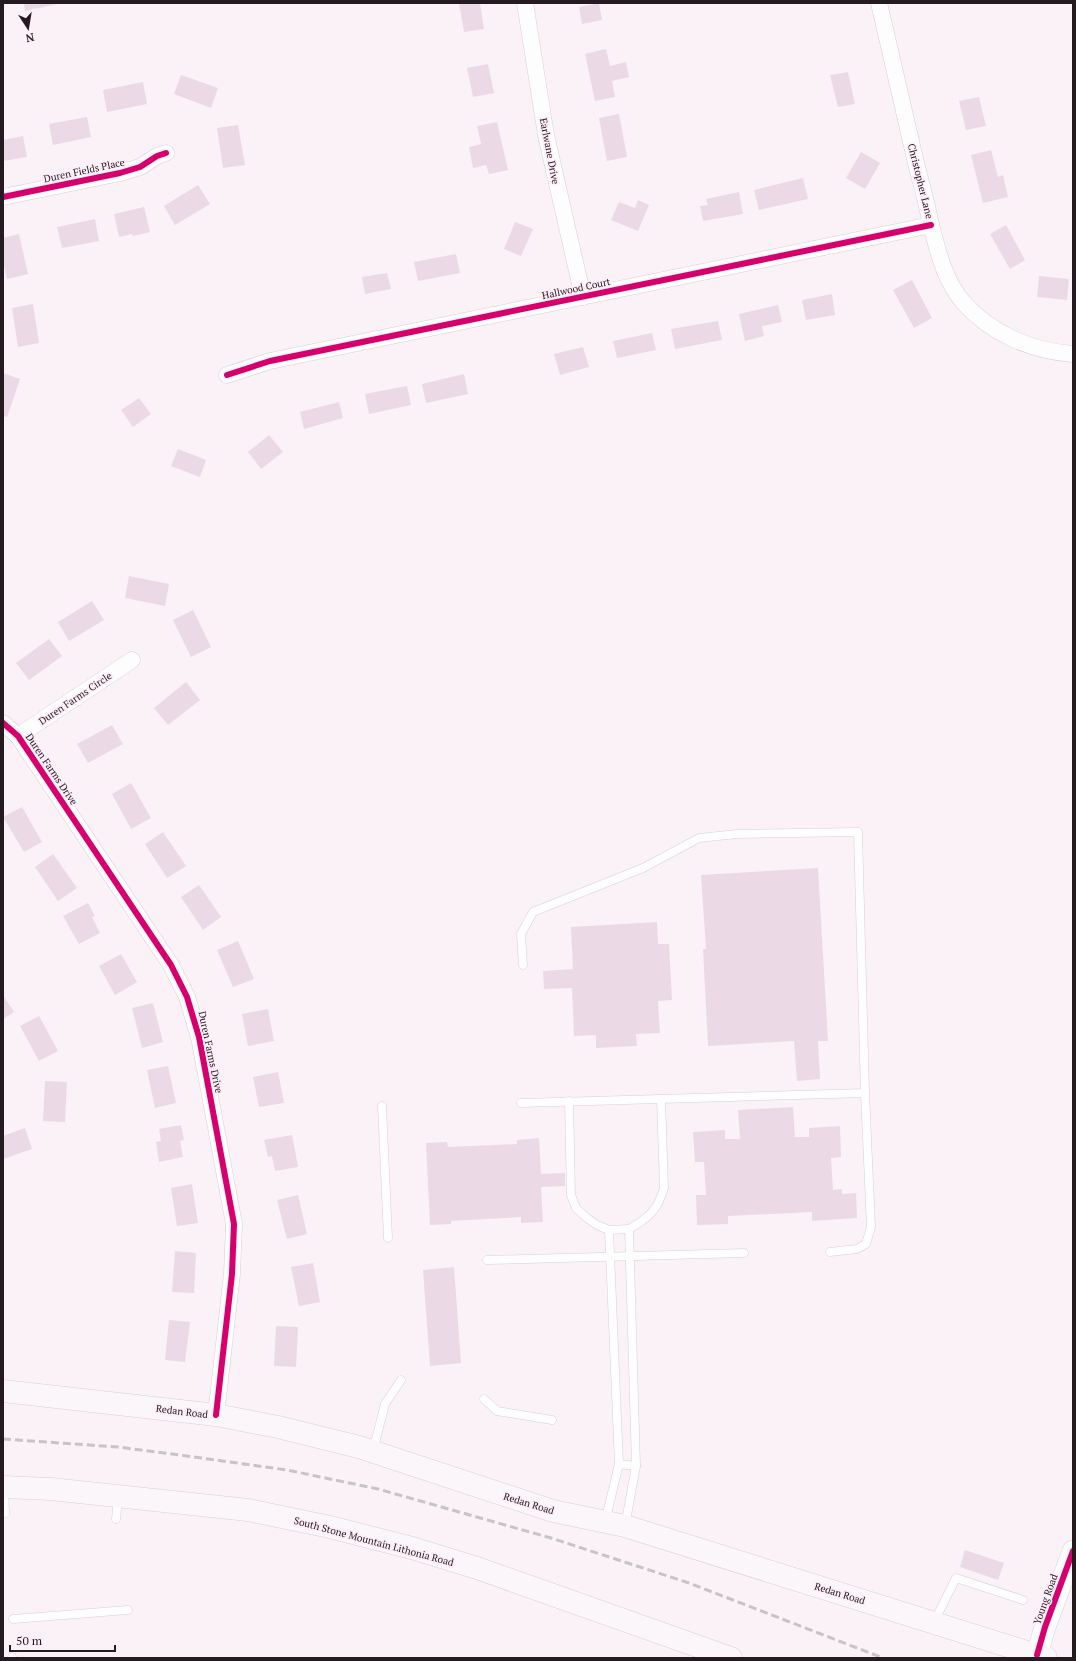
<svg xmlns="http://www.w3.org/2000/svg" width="1076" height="1661" font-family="'PT Serif',serif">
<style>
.building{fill:#ebdae5}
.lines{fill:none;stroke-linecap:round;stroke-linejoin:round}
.service-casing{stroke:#d8cfd5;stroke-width:9}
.minor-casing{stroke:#d8cfd5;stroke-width:17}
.tertiary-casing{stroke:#d8cfd5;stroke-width:22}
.secondary-casing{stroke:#d8cfd5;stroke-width:23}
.service{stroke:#fefdfe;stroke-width:8}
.minor{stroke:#fefdfe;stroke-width:16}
.tertiary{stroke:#fefdfe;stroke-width:21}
.secondary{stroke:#fbf6fa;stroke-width:22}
.rail{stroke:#c6c4c6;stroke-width:3;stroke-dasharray:8 4;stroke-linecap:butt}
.cycleway-casing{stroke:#feeef8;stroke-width:8}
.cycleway{stroke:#d6006c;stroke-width:6}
.labels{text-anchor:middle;stroke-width:3.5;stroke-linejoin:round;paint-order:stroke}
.street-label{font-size:10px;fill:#241a20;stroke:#feeef8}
</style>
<rect width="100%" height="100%" fill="#faf2f7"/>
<g class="building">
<polygon points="24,3 57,3 57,4 25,11"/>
<polygon points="459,3 480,3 484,29 464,32"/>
<polygon points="599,3 602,20 582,24 579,7"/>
<polygon points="606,49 610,66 626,62 629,77 612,81 615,97 595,101 585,54"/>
<polygon points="488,64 494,93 473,97 467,68"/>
<polygon points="848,72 855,104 838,107 830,75"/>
<polygon points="181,75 218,88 211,108 174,94"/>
<polygon points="143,82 147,104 107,112 103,90"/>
<polygon points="979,97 986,126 966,130 959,101"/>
<polygon points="619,114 627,157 607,161 599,118"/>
<polygon points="87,117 91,137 53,145 49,124"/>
<polygon points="497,122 508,170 489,174 486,165 473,168 469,147 481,144 477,126"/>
<polygon points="238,125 245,165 223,168 217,128"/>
<polygon points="23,136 27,157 3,161 3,140"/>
<polygon points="991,150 998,177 1003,175 1008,197 983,203 971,155"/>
<polygon points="861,152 880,163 865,189 846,178"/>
<polygon points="803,178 808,199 759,210 754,190"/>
<polygon points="198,185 210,204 175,225 164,206"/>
<polygon points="739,192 743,214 703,221 700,206 708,205 706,199"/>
<polygon points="638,200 649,205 638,231 611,220 619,202 635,208"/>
<polygon points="144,207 150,232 133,236 132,234 119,237 114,214"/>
<polygon points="95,219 99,241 62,248 57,227"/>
<polygon points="515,222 533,229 521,256 504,249"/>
<polygon points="1006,225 1025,260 1010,269 990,234"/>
<polygon points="19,234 28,274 7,279 3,261 3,238"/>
<polygon points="456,254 460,273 418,281 414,262"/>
<polygon points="387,273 391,289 365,294 362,277"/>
<polygon points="1039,276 1069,279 1067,300 1037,297"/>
<polygon points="912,280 932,318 914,328 893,290"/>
<polygon points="832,294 835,315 806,320 802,300"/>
<polygon points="33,304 39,343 18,347 12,308"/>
<polygon points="778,305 782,322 762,326 764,336 745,341 739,314"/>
<polygon points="718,321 722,340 675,349 671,329"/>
<polygon points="652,333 656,350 617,358 613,341"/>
<polygon points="583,347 589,367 560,375 554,354"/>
<polygon points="3,373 20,379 7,417 3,416"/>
<polygon points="464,374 468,394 426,403 422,384"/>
<polygon points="407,386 411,405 369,414 365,394"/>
<polygon points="139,398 151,414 133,427 121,410"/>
<polygon points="339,402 343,418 304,429 300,412"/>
<polygon points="269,435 283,452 261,469 248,452"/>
<polygon points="178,449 206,460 200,477 171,466"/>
<polygon points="129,576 169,584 165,606 125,598"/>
<polygon points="92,601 104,620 69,641 58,622"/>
<polygon points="193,610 211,647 191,657 173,620"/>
<polygon points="49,639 62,656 29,680 16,663"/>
<polygon points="186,682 200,700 168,725 154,708"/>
<polygon points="112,725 123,744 88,763 77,744"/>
<polygon points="131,783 151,818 131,829 112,794"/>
<polygon points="22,807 42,842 24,852 3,817"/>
<polygon points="163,832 186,866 167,878 145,844"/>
<polygon points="53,854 77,888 58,901 35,867"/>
<polygon points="818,868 828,1041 818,1041 820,1079 797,1081 794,1041 708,1046 703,949 706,949 701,875"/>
<polygon points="199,885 221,917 203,930 181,897"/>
<polygon points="88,903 95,916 92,917 100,933 79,944 63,916"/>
<polygon points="657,922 658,944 669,944 672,1000 658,1001 660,1033 636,1034 637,1046 596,1048 596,1035 574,1036 572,988 544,989 543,971 573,969 571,927"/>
<polygon points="238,941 254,979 233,987 217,950"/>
<polygon points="121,954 137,982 115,995 99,966"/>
<polygon points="3,995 14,1012 3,1019"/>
<polygon points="153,1003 163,1042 142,1048 132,1008"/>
<polygon points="268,1009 274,1041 248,1046 242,1014"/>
<polygon points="39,1016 58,1051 39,1061 20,1026"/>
<polygon points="168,1066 176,1103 155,1108 147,1070"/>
<polygon points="278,1072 284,1103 259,1107 253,1077"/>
<polygon points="45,1081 67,1082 65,1122 43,1121"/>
<polygon points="793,1107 795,1137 809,1137 809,1128 840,1126 841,1157 831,1158 833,1190 842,1189 842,1194 856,1193 857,1218 812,1221 812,1212 728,1216 728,1224 697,1225 696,1195 706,1195 704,1162 695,1162 693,1132 725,1130 725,1139 740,1139 738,1110"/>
<polygon points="181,1125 184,1140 180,1141 183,1157 159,1162 156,1142 161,1141 159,1129"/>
<polygon points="25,1128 32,1149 3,1159 3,1136"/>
<polygon points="292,1135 298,1167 275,1171 272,1156 268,1157 264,1140"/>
<polygon points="539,1138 541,1174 565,1173 565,1186 541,1187 543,1222 521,1223 521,1217 451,1221 451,1224 430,1225 426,1143 447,1142 448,1147 517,1144 517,1140"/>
<polygon points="192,1184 198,1223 177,1226 171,1188"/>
<polygon points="298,1195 307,1234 287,1239 277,1200"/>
<polygon points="175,1251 196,1253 194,1293 172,1292"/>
<polygon points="313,1263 320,1302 299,1306 291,1267"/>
<polygon points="454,1267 461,1363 430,1366 423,1270"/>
<polygon points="169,1320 190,1322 185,1362 165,1360"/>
<polygon points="276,1326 298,1327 296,1367 274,1366"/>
<polygon points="965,1550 1004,1563 998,1580 960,1567"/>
</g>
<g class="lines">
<g class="service-casing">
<g id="service">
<polyline points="523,965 521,934 533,912 643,868 699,838 737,834 858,832 865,1093"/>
<polyline points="569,1101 571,1195 576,1208 587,1218 597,1225 609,1230 629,1229"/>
<polyline points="521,1103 865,1093 871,1227 866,1244 857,1249 830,1252"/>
<polyline points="382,1106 388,1238"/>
<polyline points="487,1260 744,1253"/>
<polyline points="484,1399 497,1411 552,1420"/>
<polyline points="373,1451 385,1404 401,1380"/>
<polyline points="619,1464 636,1466"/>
<polyline points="4,1488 5,1513"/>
<polyline points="116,1519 118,1498"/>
<polyline points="605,1522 619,1464 609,1230"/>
<path d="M625,1526L636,1466L629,1229C649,1218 658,1209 664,1188L661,1099"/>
<polyline points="13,1619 128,1610"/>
<polyline points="934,1622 956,1578 1023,1600"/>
<polyline points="12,1657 12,1658"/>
</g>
</g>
<g class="minor-casing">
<g id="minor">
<polyline points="525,3 546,135 583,297"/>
<path d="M879,3C891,56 904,109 916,163C921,183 927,204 931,225C938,252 945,281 963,302C991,334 1032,351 1073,354"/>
<polyline points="3,197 120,173 140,167 157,156 166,153"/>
<polyline points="227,375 270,361 931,225"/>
<polyline points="3,723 18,736 171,965 187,997 199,1037 234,1224 232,1274 216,1415"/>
<polyline points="18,736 132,660"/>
</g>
</g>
<g class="tertiary-casing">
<polyline id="tertiary" points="1037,1655 1045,1627 1073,1551"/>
</g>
<g class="secondary-casing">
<g id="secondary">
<polyline points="3,1391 216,1415 278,1427 359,1447 553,1511 625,1526 1046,1658"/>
<polyline points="3,1487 51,1489 248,1510 330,1527 412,1548 477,1568 731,1658"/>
</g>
</g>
<use href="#service" class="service"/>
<use href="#minor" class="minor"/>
<use href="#tertiary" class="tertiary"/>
<use href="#secondary" class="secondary"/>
<polyline class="rail" points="3,1439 118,1447 187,1456 287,1470 378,1489 551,1538 689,1583 883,1658"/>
<g class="cycleway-casing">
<g id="cycleway">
<polyline points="3,197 120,173 140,167 157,156 166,153"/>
<polyline points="227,375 270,361 931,225"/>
<polyline points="3,723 18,736 171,965 187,997 199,1037 234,1224 232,1274 216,1415"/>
<polyline points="1037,1655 1045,1627 1073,1551"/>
</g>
</g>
<use href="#cycleway" class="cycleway"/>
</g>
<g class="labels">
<g class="street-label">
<text transform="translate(550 151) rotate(79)" y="4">Earlwane Drive</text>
<text transform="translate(84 170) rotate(-12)" y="4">Duren Fields Place</text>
<text transform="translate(921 181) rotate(76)" y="4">Christopher Lane</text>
<text transform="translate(576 288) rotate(-12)" y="4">Hallwood Court</text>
<text transform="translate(75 698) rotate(-34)" y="4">Duren Farms Circle</text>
<text transform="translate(52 769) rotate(56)" y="4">Duren Farms Drive</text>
<text transform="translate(211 1052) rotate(78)" y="4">Duren Farms Drive</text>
<text transform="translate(182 1411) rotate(7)" y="4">Redan Road</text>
<text transform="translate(529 1503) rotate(17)" y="4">Redan Road</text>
<text transform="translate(374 1541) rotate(15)" y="4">South Stone Mountain Lithonia Road</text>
<text transform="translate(840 1593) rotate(17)" y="4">Redan Road</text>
<text transform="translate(1045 1599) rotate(-70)" y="4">Young Road</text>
</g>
</g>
<rect width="1076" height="1661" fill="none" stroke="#241a20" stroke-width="8"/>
<g transform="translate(28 28) rotate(168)" stroke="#feeef8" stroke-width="3" paint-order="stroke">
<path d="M0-3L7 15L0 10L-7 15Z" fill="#241a20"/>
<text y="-6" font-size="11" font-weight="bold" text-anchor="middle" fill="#241a20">N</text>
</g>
<path d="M10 1645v6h105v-6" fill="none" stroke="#241a20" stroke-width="2"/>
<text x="16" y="1645" font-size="12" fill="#241a20" stroke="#feeef8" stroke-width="3" paint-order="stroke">50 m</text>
</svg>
